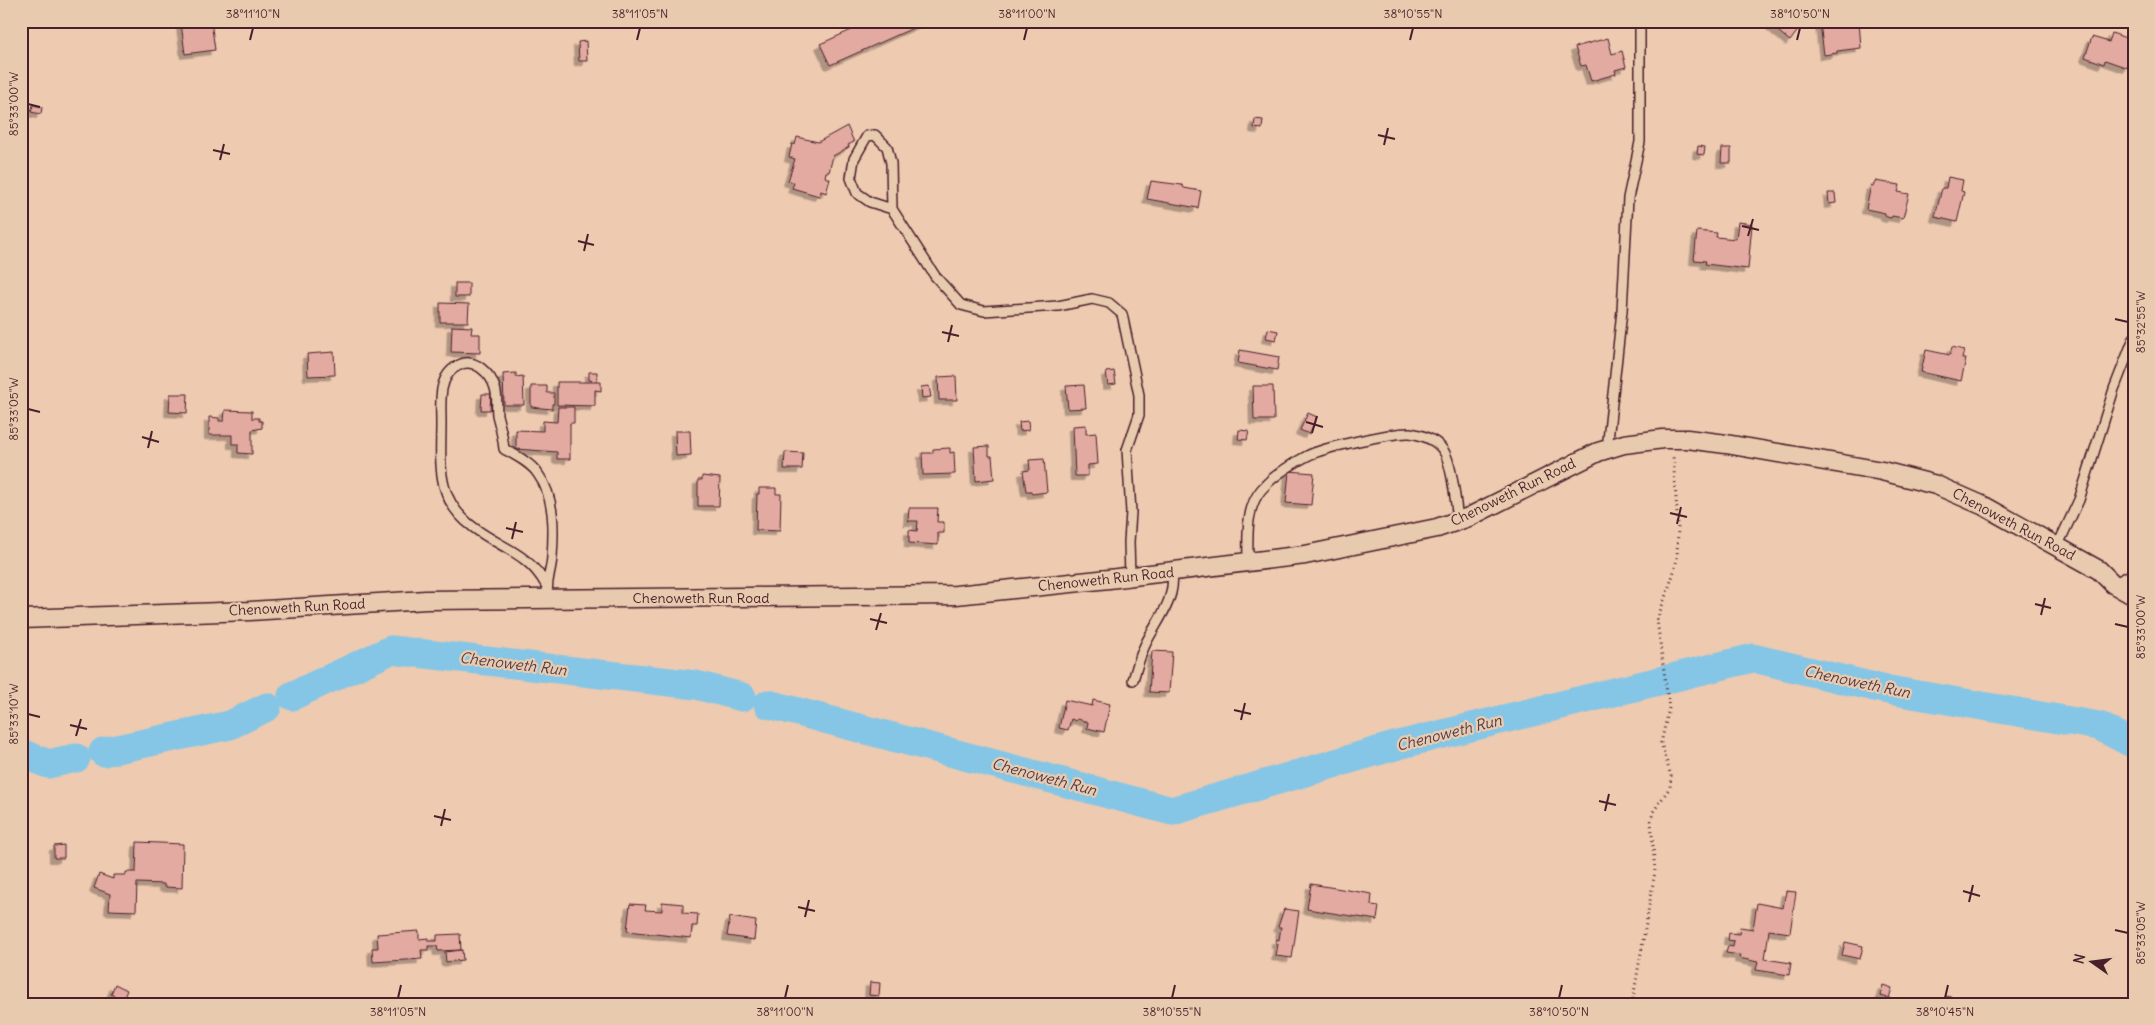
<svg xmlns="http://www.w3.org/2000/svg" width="2155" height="1025" font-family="Delius,sans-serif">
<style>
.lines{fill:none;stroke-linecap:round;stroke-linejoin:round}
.river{stroke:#85c6e6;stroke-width:29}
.building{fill:#e2aaa0;stroke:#4a1f2b;filter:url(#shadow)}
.service-casing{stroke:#4a1f2b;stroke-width:12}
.minor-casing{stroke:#4a1f2b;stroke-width:21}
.path{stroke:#4a1f2b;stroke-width:3;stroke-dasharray:1 4;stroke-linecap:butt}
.service{stroke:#e8cbaf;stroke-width:9}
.minor{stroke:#e8cbaf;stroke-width:18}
.ticks{fill:none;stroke:#4a1f2b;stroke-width:2}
.labels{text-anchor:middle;stroke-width:4.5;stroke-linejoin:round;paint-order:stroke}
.street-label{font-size:14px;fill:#4a1f2b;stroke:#e8cbaf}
.water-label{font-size:15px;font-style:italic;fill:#533847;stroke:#e8cbaf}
.neatline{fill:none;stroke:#4a1f2b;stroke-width:2}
.ticks-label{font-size:12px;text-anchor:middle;fill:#4a1f2b}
</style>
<defs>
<filter id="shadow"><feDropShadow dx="-4.5" dy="4.5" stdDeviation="0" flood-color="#0004"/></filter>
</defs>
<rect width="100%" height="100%" fill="#edcab0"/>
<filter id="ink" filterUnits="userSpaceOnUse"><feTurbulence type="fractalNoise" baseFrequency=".02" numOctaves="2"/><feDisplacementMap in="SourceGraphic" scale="10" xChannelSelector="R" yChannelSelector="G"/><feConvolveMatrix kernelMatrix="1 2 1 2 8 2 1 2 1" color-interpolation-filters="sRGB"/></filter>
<g filter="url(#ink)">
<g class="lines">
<g class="river">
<polyline points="292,696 391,650 696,685 742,697"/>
<polyline points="768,704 1172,811 1398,745 1753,658 1883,689 2099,726 2134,744"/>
<polyline points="103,752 230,725 267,707"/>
<polyline points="21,753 48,764 76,758"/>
</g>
</g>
<g class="building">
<polygon points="192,21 211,21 215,50 185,54 181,23"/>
<polygon points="853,21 929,21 830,65 820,44 856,28"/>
<polygon points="1805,21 1790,41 1766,21"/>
<polygon points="1859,21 1861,48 1837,51 1837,53 1824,55 1820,23"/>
<polygon points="2112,33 2134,41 2134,50 2128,68 2105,60 2104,64 2085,57 2092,37 2109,42"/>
<polygon points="1608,38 1612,54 1622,51 1626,67 1615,70 1616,74 1591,81 1586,65 1581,66 1575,47"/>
<polygon points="586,41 587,61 579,61 578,42"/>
<polygon points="33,105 42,107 41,114 31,112"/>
<polygon points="1255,119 1263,120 1262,129 1254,128"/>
<polygon points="847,126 854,142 848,145 849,147 833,156 829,172 826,172 825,177 830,179 826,193 821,191 819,196 792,188 794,183 788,181 795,159 789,157 792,144 795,145 797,137 818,142"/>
<polygon points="1698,146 1705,147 1704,155 1697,154"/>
<polygon points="1722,148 1731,148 1731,163 1721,163"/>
<polygon points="1948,177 1963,180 1961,191 1964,192 1957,222 1935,217 1942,188 1946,188"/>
<polygon points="1151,181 1182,185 1184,188 1201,191 1198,208 1147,199"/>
<polygon points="1875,181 1900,185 1898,192 1909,194 1903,218 1892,216 1891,218 1887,217 1885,216 1885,213 1866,209 1871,185 1873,186"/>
<polygon points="1828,193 1835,193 1836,203 1829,204"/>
<polygon points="1738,222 1752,224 1748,269 1705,264 1706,261 1694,260 1697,231 1717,233 1716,237 1736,239"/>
<rect x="455" y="283" width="14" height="14"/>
<polygon points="440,303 469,304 468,322 440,322"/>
<polygon points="452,326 472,327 471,334 480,334 480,353 451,352"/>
<polygon points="1268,329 1278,331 1276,340 1266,338"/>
<polygon points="1952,347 1964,350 1962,359 1966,359 1961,381 1921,372 1926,350 1950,355"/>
<polygon points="1240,350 1279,357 1277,370 1238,363"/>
<polygon points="334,352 335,375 308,376 307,354"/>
<polygon points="1114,371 1116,384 1108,385 1106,372"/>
<polygon points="589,372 597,372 597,381 589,380"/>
<polygon points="516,373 516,377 523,376 524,405 504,405 503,374"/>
<polygon points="956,376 957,400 939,400 938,377"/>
<polygon points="557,382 601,382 601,391 595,390 595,406 557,405"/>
<polygon points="1084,385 1086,408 1068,409 1066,386"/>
<polygon points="531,386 547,386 547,393 554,393 554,404 552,404 552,409 531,407"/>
<polygon points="929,386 931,397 922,398 921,387"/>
<polygon points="1253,386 1273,386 1274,420 1254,420"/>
<polygon points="170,394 188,394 187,413 169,412"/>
<polygon points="482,394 491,394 490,410 481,410"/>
<polygon points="558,407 574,407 574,423 570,423 570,459 557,459 557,452 516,449 516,430 543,431 543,421 557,422"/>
<polygon points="225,410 252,411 252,418 259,418 259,421 262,421 262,428 252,430 252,454 238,453 238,444 232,444 232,435 209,435 209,417 219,418 219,421 224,421"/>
<polygon points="1308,413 1317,417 1309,434 1300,430"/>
<polygon points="1028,421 1029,430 1020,431 1019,422"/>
<polygon points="1086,425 1086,434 1096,433 1098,464 1088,465 1088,476 1075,476 1073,426"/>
<polygon points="1239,430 1249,431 1247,440 1238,439"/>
<polygon points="675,431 690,431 691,455 676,456"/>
<polygon points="989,446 989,456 992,456 994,479 976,481 974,447"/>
<polygon points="950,448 950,453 954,452 955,474 923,475 922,453 933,453 933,449"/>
<polygon points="785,452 803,453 802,469 784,469"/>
<polygon points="1044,459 1047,492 1032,494 1031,491 1026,491 1023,471 1030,470 1029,460"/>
<polygon points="1289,471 1314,473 1311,505 1286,503"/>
<polygon points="702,476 720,478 719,506 698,506 698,480 702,480"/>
<polygon points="759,488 776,488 776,494 781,494 780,531 756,530 757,494 759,494"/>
<polygon points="909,508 938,508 937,522 944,522 944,533 938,533 938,545 909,543 909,530 917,531 918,521 908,521"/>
<polygon points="1152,651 1172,652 1169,693 1149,692"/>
<polygon points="1065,700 1092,706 1093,700 1110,704 1104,732 1087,728 1088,722 1077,719 1076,721 1071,719 1068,730 1059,728"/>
<polygon points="137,842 183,844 182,888 164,887 164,884 137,883 136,911 109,910 110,894 94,888 99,874 113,879 113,875 126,875 126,872 136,872"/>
<polygon points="64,845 64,858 54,858 54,846"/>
<polygon points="1311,884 1372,894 1371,905 1379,906 1377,920 1307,909"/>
<polygon points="1786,891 1796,892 1790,933 1769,930 1765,959 1791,963 1789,975 1756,970 1758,962 1739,958 1740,955 1726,953 1728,946 1733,947 1734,941 1728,940 1729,933 1739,934 1740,927 1753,929 1757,903 1783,908"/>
<polygon points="662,902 683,904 683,913 698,914 697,926 692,926 691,938 627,931 630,904 646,905 645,910 662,911"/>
<polygon points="1284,909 1299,911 1292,958 1276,956 1278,944 1276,944 1276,939 1279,940 1281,927 1278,927"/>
<polygon points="730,917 756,921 754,940 727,936"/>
<polygon points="419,931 419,939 428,938 428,941 437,941 437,935 460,934 461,950 438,951 437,946 428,946 428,950 421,950 422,959 373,962 372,948 378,948 377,934"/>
<polygon points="1845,942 1863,946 1860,959 1842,955"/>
<polygon points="462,950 463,960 446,962 445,952"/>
<polygon points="870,982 880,983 879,996 869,995"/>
<polygon points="115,984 127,990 123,1000 111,994"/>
<polygon points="1883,985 1892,988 1889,998 1880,996"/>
<polygon points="1946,996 1979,1004 1944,1004"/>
</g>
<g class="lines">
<g class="service-casing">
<g id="service">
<polyline points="892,209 891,163 887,147 875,135 867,136 854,159 851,178 857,193 870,202 892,209 935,276 961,305 984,311 1058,306 1092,299 1109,303 1122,314 1139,395 1139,415 1127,450 1131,512 1129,542 1130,576"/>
<polyline points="1607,449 1622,311 1628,198 1640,142 1640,21"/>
<polyline points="2057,547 2079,500 2114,389 2134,338"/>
<path d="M1248,563C1248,539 1245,509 1261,490C1272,477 1292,464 1307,456C1322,448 1393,432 1410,433C1422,435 1436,440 1443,450C1452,462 1456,504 1458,521"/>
<polyline points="2113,584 2134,573"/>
<path d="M546,585C528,552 500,548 473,527C435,499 441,464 441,423C441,411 440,401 442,389C444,378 449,370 459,365C474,357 491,374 495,388C498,397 496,406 497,415C500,426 503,437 504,449C515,455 531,463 538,474C555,497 554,530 552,557C551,573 545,581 548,599"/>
<path d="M1133,680C1137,667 1140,655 1146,643C1158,619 1176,600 1172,572"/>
</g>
</g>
<g class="minor-casing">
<polyline id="minor" points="21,619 250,611 426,600 956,595 1109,579 1305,555 1437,528 1469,517 1598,452 1624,444 1663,439 1687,439 1726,444 1882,471 1936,485 1984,506 2099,570 2113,584 2134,596"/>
</g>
<polyline class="path" points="1632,1004 1655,872 1651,821 1653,812 1670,787 1671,776 1661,743 1669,708 1657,620 1673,575 1677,559 1678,527 1673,455"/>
<use href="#service" class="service"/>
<use href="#minor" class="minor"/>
</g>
</g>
<path class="ticks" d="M250,40L253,28M637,40L640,28M1024,40L1027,28M1410,40L1413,28M1797,40L1800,28M28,104L40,107M1378,135L1395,139M1384,145L1388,128M213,150L230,154M220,160L224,144M1742,226L1759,230M1748,236L1753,219M578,241L594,245M584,251L588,234M2115,319L2128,322M942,332L959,336M948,342L952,325M28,409L40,412M1306,422L1323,427M1312,433L1317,416M142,437L159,442M148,448L152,431M1670,513L1687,517M1677,524L1681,507M506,528L523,532M512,539L516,522M2035,604L2051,608M2041,615L2045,598M870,619L887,623M2115,624L2128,627M876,630L881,613M1234,710L1251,714M28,714L40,717M1241,720L1245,703M70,725L87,729M76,736L81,719M1599,801L1616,805M1605,811L1609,794M434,816L451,820M441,826L445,809M1963,891L1980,896M1969,902L1973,885M798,907L815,911M805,917L809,900M2115,930L2128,933M398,998L401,985M785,998L788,985M1172,998L1175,985M1559,998L1562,985M1945,998L1948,985"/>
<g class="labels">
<g class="street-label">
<text transform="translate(1513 492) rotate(-26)" y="5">Chenoweth Run Road</text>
<text transform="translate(2014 524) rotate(28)" y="5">Chenoweth Run Road</text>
<text transform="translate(1106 579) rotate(-6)" y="5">Chenoweth Run Road</text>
<text x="701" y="603">Chenoweth Run Road</text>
<text transform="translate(297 607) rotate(-3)" y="5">Chenoweth Run Road</text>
</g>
<g class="water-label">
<text transform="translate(513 664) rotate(7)" y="5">Chenoweth Run</text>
<text transform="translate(1857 682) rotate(12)" y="5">Chenoweth Run</text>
<text transform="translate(1449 733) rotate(-14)" y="5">Chenoweth Run</text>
<text transform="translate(1044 777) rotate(15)" y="5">Chenoweth Run</text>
</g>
</g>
<rect width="2155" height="1025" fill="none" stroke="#e8cbaf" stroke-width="55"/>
<g transform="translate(2092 962) rotate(284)" stroke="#e8cbaf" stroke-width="4" paint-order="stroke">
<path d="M0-4L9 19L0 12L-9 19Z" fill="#4a1f2b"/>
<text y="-8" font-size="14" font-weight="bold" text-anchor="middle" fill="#4a1f2b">N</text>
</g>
<rect x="28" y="28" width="2100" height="970" class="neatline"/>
<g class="ticks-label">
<text x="253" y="18">38°11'10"N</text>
<text x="640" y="18">38°11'05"N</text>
<text x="1027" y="18">38°11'00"N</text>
<text x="1413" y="18">38°10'55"N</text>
<text x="1800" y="18">38°10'50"N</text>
<text transform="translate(14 104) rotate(-90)" y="4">85°33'00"W</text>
<text transform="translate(2141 322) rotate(-90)" y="4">85°32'55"W</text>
<text transform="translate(14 409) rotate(-90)" y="4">85°33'05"W</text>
<text transform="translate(2141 627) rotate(-90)" y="4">85°33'00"W</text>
<text transform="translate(14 714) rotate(-90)" y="4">85°33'10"W</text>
<text transform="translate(2141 933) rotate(-90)" y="4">85°33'05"W</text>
<text x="398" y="1016">38°11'05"N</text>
<text x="785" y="1016">38°11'00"N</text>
<text x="1172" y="1016">38°10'55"N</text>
<text x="1559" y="1016">38°10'50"N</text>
<text x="1945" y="1016">38°10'45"N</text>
</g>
</svg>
